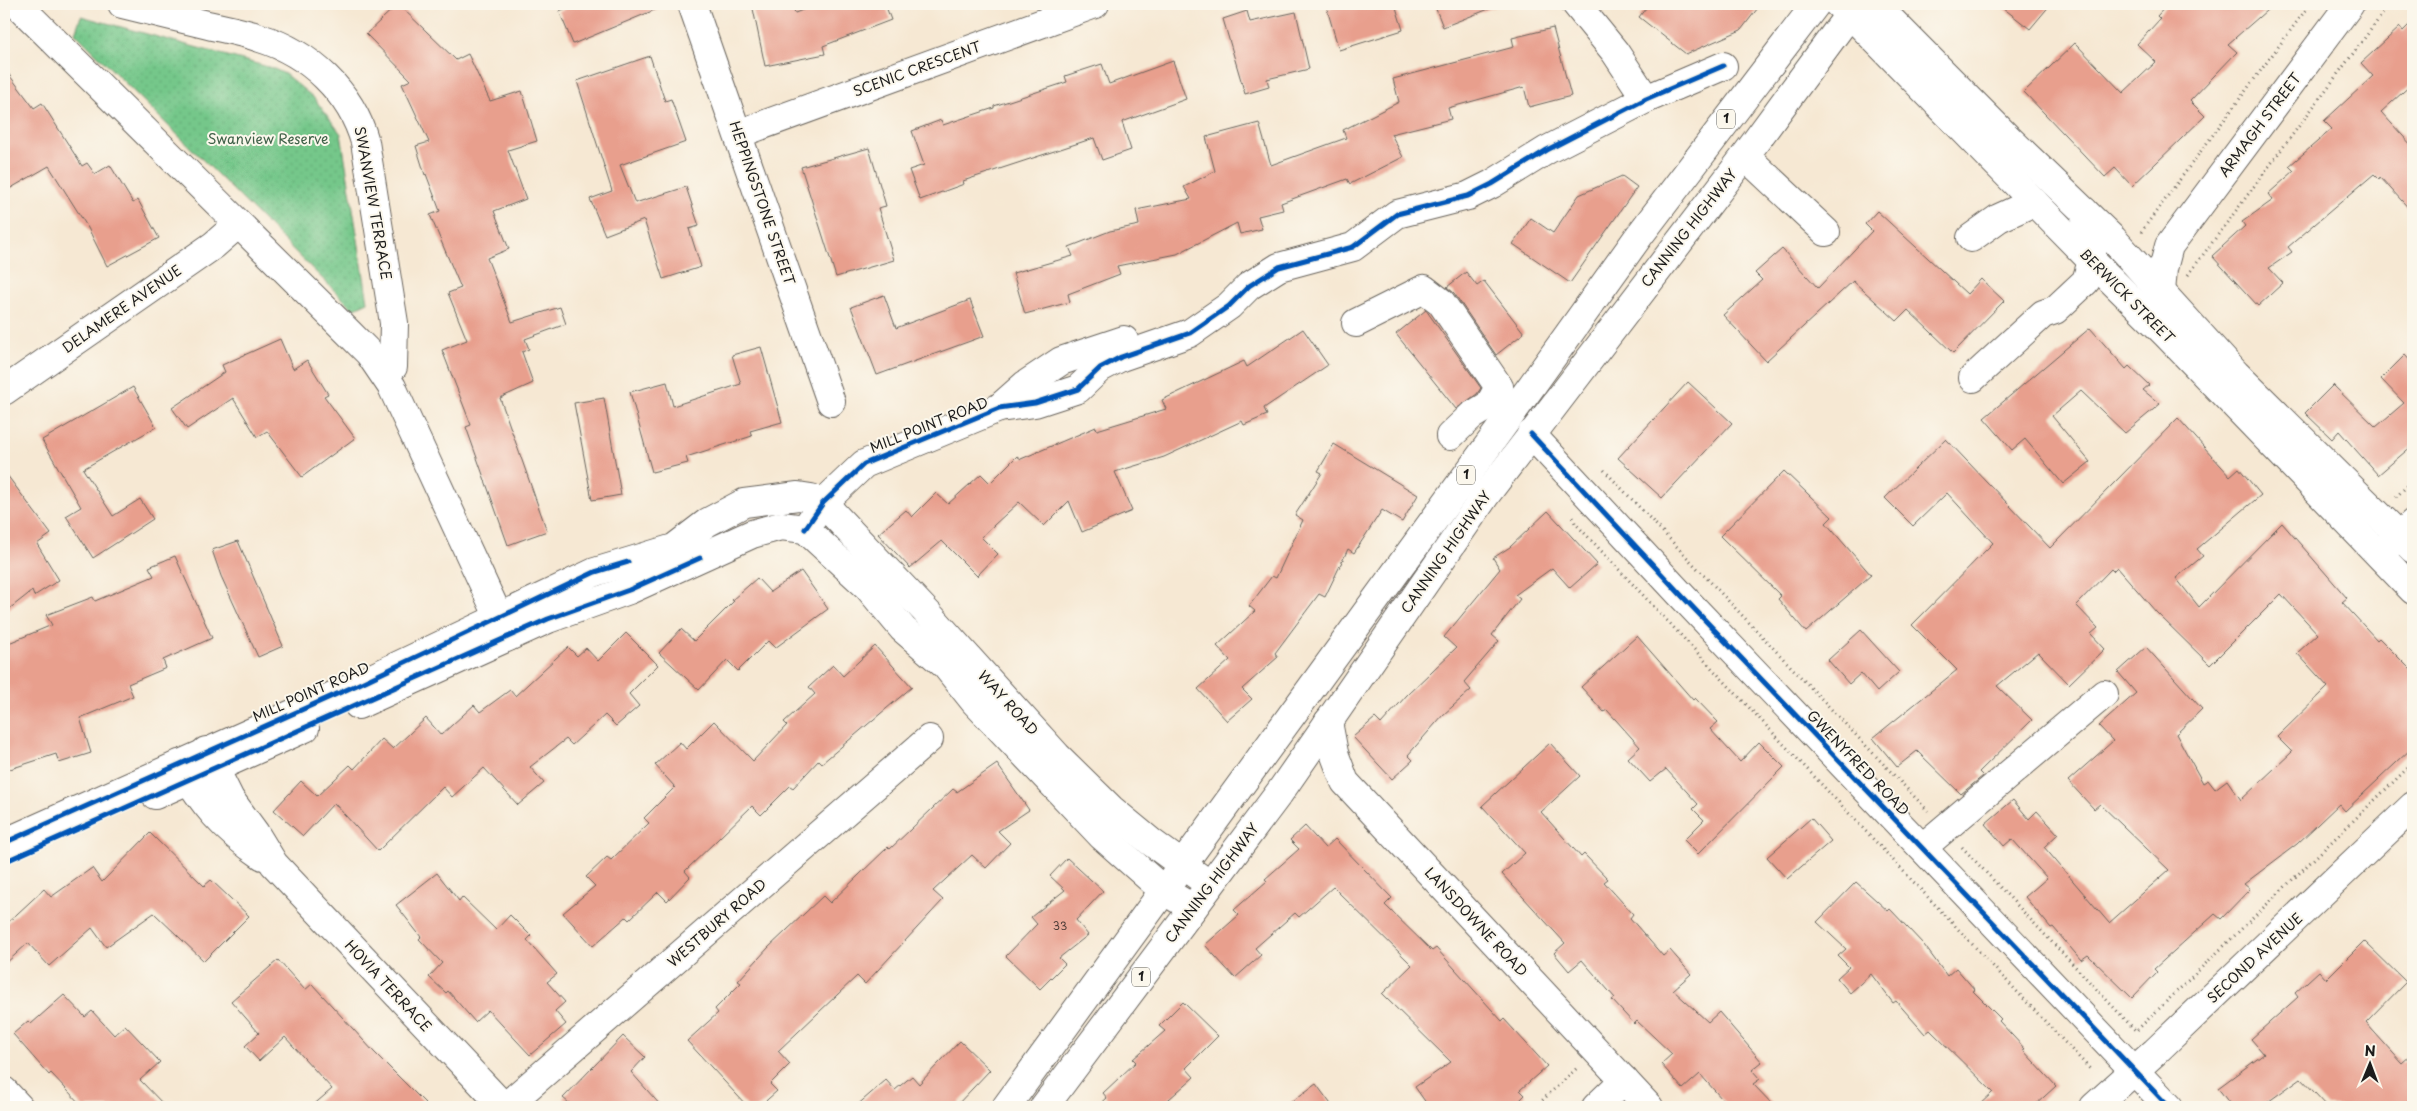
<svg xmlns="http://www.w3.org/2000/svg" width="2417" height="1111" font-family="'Playpen Sans',sans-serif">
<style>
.park{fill:url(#park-dots);stroke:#487253}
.building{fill:#e89f8d}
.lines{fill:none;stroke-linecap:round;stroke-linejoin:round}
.minor-casing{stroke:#68635c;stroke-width:30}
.major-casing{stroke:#68635c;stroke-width:30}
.highway-casing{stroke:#68635c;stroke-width:30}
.path{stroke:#68635c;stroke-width:3;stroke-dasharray:1 4;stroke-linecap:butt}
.minor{stroke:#fff;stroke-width:28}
.major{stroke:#fff;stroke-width:28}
.highway{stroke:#fff;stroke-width:28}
.cycleway-casing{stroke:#fbf7ec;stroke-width:8}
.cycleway{stroke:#0057b8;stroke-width:5}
.labels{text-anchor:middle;stroke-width:4;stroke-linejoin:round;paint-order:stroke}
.number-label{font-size:11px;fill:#4f3d38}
.shield{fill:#fbf7ec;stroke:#5f5e5a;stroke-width:1}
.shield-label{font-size:12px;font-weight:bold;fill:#1c1c1c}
.street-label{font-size:14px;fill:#1c1c1c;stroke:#fbf7ec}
.park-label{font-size:14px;fill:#3f6048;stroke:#fbf7ec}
</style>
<defs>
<pattern id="park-dots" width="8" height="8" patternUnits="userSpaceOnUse" patternTransform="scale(1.25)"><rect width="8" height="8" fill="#74c78a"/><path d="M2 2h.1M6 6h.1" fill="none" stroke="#64aa76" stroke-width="1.8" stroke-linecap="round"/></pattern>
</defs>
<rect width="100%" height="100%" fill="#fbf7ec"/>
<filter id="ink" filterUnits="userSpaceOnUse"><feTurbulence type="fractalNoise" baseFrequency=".02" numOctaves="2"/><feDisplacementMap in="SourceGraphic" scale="10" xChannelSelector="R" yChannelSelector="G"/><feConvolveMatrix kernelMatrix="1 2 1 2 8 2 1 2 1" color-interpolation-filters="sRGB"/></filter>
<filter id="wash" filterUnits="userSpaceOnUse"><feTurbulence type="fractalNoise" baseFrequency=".0096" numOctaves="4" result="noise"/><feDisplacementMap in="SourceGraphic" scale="20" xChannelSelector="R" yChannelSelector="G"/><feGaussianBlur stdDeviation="1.12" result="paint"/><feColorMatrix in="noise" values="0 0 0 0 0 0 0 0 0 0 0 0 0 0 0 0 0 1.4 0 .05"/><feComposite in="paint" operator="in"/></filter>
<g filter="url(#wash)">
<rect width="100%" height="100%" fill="#f6e8d3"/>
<polygon class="park" points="81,16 272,68 285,74 314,98 341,134 368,302 353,309 75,33"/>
<g id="blocks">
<g class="building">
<polygon points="398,4 456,60 468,54 490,101 522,91 537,141 508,150 526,199 494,211 509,249 487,258 512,322 560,307 566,324 525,339 529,349 522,352 533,383 500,398 547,531 508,545 466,427 471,425 442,350 467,340 448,293 461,288 430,215 440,211 426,174 425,175 416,146 429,142 402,84 411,80 366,34"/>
<polygon points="577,4 669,4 573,44 559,11"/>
<polygon points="752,4 792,4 795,13 818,4 885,4 891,20 823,46 825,54 765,66"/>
<polygon points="1345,4 1395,4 1403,30 1339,50 1327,9"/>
<polygon points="1434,4 1499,4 1499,5 1443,27"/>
<polygon points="1649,4 1761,4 1741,30 1686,54 1639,17"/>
<polygon points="1998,4 2051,4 2030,29"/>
<polygon points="2168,4 2274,4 2228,44 2237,52 2190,101 2205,116 2132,186 2115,168 2105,177 2024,92 2075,43 2123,93 2156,62 2137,44 2160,19 2157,16"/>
<polygon points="1247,11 1250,22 1296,12 1309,69 1267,79 1269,87 1245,94 1223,19"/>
<polygon points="2413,21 2413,83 2381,112 2413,147 2413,213 2380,177 2379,179 2374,174 2288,247 2292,252 2269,268 2283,283 2258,306 2212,256 2245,226 2242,222 2273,200 2268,194 2294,171 2289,166 2332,129 2324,121 2373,76 2361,63 2400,27 2403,31"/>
<polygon points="1553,28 1571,96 1529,107 1524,87 1448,108 1451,119 1391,134 1403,157 1350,184 1347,179 1281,203 1283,210 1258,216 1262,229 1240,234 1237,223 1177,254 1117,266 1120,274 1068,294 1070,302 1025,314 1013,273 1073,256 1069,247 1110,231 1139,225 1136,210 1191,199 1184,187 1215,171 1206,137 1259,123 1271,165 1346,138 1343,130 1399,102 1393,79 1514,47 1512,38"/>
<polygon points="650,56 665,101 671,99 686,142 620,165 635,203 686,187 699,226 689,229 701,267 663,279 644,220 605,235 590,199 612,191 577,81"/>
<polygon points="1173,61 1186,99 1122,122 1131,150 1102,160 1094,138 963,181 964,184 920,200 909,170 924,165 912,131 941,120 943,125 994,108 994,106 1067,82 1065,76 1102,64 1109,84"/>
<polygon points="4,68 34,108 42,103 82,166 87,163 95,174 110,165 133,203 138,200 159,238 107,266 88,228 49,166 4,192"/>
<polygon points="869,148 886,206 878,208 894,260 836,277 801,167"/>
<polygon points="1622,176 1637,187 1570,283 1513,244 1531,218 1553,233 1579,195"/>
<polygon points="1877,211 1967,294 1981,279 2004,301 1953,353 1908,310 1897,321 1853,281 1766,361 1723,315 1762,280 1755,273 1782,249 1818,288 1872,231 1865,224"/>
<polygon points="1466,272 1477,286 1484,281 1524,333 1496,355 1454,293 1447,287"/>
<polygon points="884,295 896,328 970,300 984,336 877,375 851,307"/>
<polygon points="1426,310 1481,388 1477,394 1456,409 1396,334"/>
<polygon points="2090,328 2126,369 2129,366 2149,385 2143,390 2160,404 2125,433 2081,391 2052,416 2090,462 2063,484 2025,439 2012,450 1984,418"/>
<polygon points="1303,329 1328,365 1264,408 1267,415 1244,425 1242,421 1164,457 1115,472 1132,511 1082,532 1069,501 1044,526 1019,502 981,537 998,554 977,576 942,541 910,568 878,534 906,510 912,517 936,493 948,504 981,474 990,483 1017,456 1021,459 1096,427 1097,430 1166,409 1162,400 1244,361 1247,367"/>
<polygon points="280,339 293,369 307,360 328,394 324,396 355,438 302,477 267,431 257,437 233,398 187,429 172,408 225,372 222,365"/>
<polygon points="761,347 782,422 750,431 752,436 686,457 688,463 652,472 630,392 667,382 673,406 741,384 732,355"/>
<polygon points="2405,355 2413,364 2413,445 2378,475 2339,431 2332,439 2305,413 2333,385 2376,427 2404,403 2381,379"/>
<polygon points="1688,382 1732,423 1662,498 1618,458"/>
<polygon points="133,387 156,427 83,469 113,516 140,499 153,519 93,558 66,516 81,507 42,440"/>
<polygon points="604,398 621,495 592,500 574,403"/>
<polygon points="2178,418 2230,476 2239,468 2261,495 2197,549 2203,556 2176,578 2199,607 2282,523 2347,598 2342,602 2377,640 2379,638 2413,672 2413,747 2345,811 2339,804 2297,844 2244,884 2250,889 2221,919 2215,914 2154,969 2157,972 2132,998 2088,955 2081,960 2053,927 2051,928 2025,897 2047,878 2012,839 2004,846 1985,824 2013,800 2029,819 2037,811 2058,834 2044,847 2109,923 2169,870 2100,804 2094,809 2068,781 2113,741 2099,726 2136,693 2118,672 2146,647 2202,709 2176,734 2203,783 2208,780 2215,789 2227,780 2241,800 2292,752 2277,737 2328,687 2297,653 2318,634 2281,594 2210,665 2156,612 2117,567 2113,571 2111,569 2076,605 2098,628 2091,634 2105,649 2069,684 2038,652 1997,686 2032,720 1979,772 1983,776 1961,794 1917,751 1897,767 1873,738 1957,670 1912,625 1993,543 1947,493 1913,526 1885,498 1946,439 2050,548"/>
<polygon points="1334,444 1418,495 1402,522 1382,510 1354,553 1348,549 1325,597 1319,594 1275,653 1278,657 1242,689 1252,699 1227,721 1198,689 1230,660 1217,646 1255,611 1249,606 1272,576 1276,578 1303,520 1295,515 1322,473 1318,471"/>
<polygon points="4,471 51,534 37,544 59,580 34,596 32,591 4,613"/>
<polygon points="1784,471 1832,517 1826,523 1871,575 1806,632 1778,599 1781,596 1720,536"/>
<polygon points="1548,511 1597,564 1570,588 1552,568 1515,595 1520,599 1492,635 1499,641 1464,682 1471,690 1443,715 1408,755 1413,760 1392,779 1353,737 1375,718 1381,724 1407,695 1456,648 1444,637 1500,569 1493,558 1510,547"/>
<polygon points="238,541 283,646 258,657 221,576 212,550"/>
<polygon points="175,556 212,638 163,660 166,668 128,684 133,696 80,718 91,753 59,763 56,754 4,771 4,645 52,625 46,615 93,597 95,601 154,576 149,567"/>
<polygon points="801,571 828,609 775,648 768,641 738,671 727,660 699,690 659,653 681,629 694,641 734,601 732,600 757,578 770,592"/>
<polygon points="1861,630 1899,672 1877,692 1861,673 1849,684 1828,660"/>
<polygon points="626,633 658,665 629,694 639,706 616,726 605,715 572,745 566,739 530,767 544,783 518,805 484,768 452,797 443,787 378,851 334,803 303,836 274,810 301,781 317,796 350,765 354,769 382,739 393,749 426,718 441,735 474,705 480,712 510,690 515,696 568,647 577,656 586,648 598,661"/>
<polygon points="1637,636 1693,700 1695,698 1718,722 1710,729 1740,762 1759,742 1784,767 1698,854 1684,840 1704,820 1693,809 1698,804 1666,769 1650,782 1628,758 1640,747 1607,710 1604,712 1581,687"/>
<polygon points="875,646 912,687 822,763 819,760 793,788 790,786 761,815 752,806 685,871 690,877 667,901 658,892 629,920 626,917 593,946 563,913 595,886 586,877 607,857 611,860 649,823 644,818 675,787 655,765 680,742 686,749 714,721 753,761 787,725 784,722 815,694 809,687 833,665 843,676"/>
<polygon points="1550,743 1580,776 1541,812 1581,857 1584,854 1608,879 1604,882 1633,914 1630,918 1663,956 1670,950 1691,974 1673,990 1708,1022 1719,1012 1762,1062 1752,1070 1760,1079 1753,1084 1775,1107 1729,1107 1700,1074 1683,1089 1661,1064 1672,1054 1637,1021 1634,1024 1612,1000 1615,998 1582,960 1569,971 1554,953 1565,943 1502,874 1525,853 1482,806"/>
<polygon points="997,764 1029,810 998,831 1010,843 986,868 972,855 933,891 943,900 865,984 857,976 778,1051 790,1064 770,1084 777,1091 759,1107 748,1107 687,1041 718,1013 715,1009 741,983 738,981 768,948 823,896 830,903 888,847 890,849 953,789 957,792"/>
<polygon points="1811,818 1831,841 1787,879 1767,857"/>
<polygon points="1305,826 1325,848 1335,839 1392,898 1385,905 1432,951 1436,948 1502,1021 1504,1019 1547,1066 1520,1090 1525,1095 1513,1107 1429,1107 1415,1087 1451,1062 1382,994 1412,965 1333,887 1299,917 1295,913 1255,948 1261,955 1235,978 1205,945 1239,915 1234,910 1267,881 1265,879 1299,849 1290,840"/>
<polygon points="150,833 204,886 211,880 249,916 204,961 154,913 106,947 92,928 49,966 28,943 4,965 4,926 44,889 51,897 92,868 102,882"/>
<polygon points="1067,858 1103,891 1076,920 1088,935 1059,958 1065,964 1040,989 1006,956 1037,924 1031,917 1065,890 1050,876"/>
<polygon points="437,873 459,901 462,897 496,930 510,915 531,936 527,940 557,974 547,982 565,1002 555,1011 566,1024 530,1055 488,1010 475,1022 448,991 446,993 429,977 442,963 419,939 421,937 396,905"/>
<polygon points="1856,882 1888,911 1890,909 1924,945 1947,976 1956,968 1975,990 1973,991 2001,1019 1999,1021 2025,1049 2023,1050 2056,1086 2033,1107 1977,1107 1993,1092 1930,1030 1925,1034 1896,1001 1893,1003 1871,974 1850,993 1837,978 1849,967 1838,956 1846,949 1817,922"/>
<polygon points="2364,941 2406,982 2366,1023 2402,1063 2413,1053 2413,1096 2401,1107 2328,1107 2301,1078 2261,1107 2232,1107 2218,1088 2264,1054 2251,1039 2298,997 2295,993 2319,971 2326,979"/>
<polygon points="278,960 305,990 312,984 374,1052 429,1107 311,1107 332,1089 285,1037 259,1061 245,1046 259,1033 231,1001"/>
<polygon points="64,995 85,1017 92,1011 114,1035 125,1025 160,1062 140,1080 166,1107 83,1107 51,1073 49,1075 13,1034 28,1021 31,1024"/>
<polygon points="1183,1002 1218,1036 1186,1068 1194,1077 1160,1107 1097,1107 1107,1098 1103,1093 1136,1062 1133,1059 1165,1031 1159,1026"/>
<polygon points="623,1036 645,1057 631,1072 662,1107 574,1107 563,1098"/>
<polygon points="960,1041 990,1070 955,1107 855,1107 886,1080 895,1090 912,1076 919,1084"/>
<polygon points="1316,1084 1333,1107 1284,1107"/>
</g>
</g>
</g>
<g filter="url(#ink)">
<use href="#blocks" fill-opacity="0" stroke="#68635c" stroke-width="1"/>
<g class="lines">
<g class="minor-casing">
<g id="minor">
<polyline points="17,4 348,332 369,353 392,387 508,637"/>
<path d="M122,4C151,11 179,18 208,25C225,29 243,32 260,38C309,53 351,92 365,142L394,323L393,367L385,374"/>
<polyline points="692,4 831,402"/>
<polyline points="1576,4 1615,52 1646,99"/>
<polyline points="738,134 1095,4"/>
<polyline points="1745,156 1826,232"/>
<polyline points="1971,238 1999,218 2034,202"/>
<polyline points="2161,292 2163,269 2169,246 2350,4"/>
<polyline points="1356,323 1424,289 1441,302 1499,387 1489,405 1471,416 1450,436"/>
<polyline points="1973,378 2043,314 2055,310 2086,281 2092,261 2092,240 2084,211"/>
<polyline points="4,391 214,245 238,224"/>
<polyline points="999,408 1025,385 1061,361 1124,340"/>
<polyline points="1531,434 1682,596 2169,1107"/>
<polyline points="805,529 823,503 864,464 999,408 1035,403 1078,389 1100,368 1121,357 1190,333 1229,306 1249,286 1279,267 1353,247 1397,214 1468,196 1492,184 1547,150 1646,99 1723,66"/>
<polyline points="2379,554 2413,523"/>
<polyline points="1328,722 1334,753 1345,782 1649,1107"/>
<polyline points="206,751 230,799 255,833 274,864 504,1107"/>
<path d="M179,764C203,804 223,829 263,856"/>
<polyline points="1923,847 2104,694"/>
<polyline points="4,1091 19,1107"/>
<polyline points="505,1107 929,739"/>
<polyline points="1596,1107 1624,1080"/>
<polyline points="2094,1107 2155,1052 2413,806"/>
</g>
</g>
<g class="major-casing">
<g id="major">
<polyline points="1838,4 1850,14 2092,261 2166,334 2413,590"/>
<polyline points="1875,4 2008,138 2113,239 2236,374 2413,549"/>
<polyline points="358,705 548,619 629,590 752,534 781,526 805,529 868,587 903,629 946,666 974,701 1102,836 1164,891 1193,908"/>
<polyline points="155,795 305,728"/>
<polyline points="4,843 357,685 595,572 674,548 708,522 744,503 798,496 811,498 823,503 934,620 1057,756 1111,809 1151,842 1210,885"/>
</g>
</g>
<g class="highway-casing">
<g id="highway">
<polyline points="1006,1107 1533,384 1639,236 1816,4"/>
<polyline points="1044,1107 1280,792 1485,496 1745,156 1857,4"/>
</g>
</g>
<g class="path">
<polyline points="2141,232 2310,4"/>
<polyline points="2188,275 2390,4"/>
<polyline points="1604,470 1928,811"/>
<polyline points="2396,497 2413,480"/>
<polyline points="1573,517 1575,523 2090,1069"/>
<polyline points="1962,847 2136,1031 2413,763"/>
<polyline points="1535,1107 1577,1068"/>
</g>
<use href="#minor" class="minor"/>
<use href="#major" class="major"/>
<use href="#highway" class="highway"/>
<g class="cycleway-casing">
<g id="cycleway">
<polyline points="1531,434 1682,596 2169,1107"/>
<polyline points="805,529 823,503 864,464 999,408 1035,403 1078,389 1100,368 1121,357 1190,333 1229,306 1249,286 1279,267 1353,247 1397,214 1468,196 1492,184 1547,150 1646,99 1723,66"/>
<polyline points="4,843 357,685 595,572 628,562"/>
<polyline points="4,862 548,619 629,590 700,558"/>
</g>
</g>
<use href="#cycleway" class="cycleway"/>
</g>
</g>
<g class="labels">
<g class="number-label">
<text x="1060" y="930">33</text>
</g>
<g class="shield">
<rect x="1717" y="109.5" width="18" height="19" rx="4"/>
<rect x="1457" y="465.5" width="18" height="19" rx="4"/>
<rect x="1132" y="967.5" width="18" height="19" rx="4"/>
</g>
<g class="shield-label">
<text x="1726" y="123">1</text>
<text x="1466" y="479">1</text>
<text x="1141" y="981">1</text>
</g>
<g class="street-label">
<text transform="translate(917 69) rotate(-20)" y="5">SCENIC CRESCENT</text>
<text transform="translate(2260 125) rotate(-53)" y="5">ARMAGH STREET</text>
<text transform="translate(373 203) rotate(80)" y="5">SWANVIEW TERRACE</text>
<text transform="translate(762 203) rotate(71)" y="5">HEPPINGSTONE STREET</text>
<text transform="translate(1689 228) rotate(-52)" y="5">CANNING HIGHWAY</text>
<text transform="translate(2127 296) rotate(45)" y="5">BERWICK STREET</text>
<text transform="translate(122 309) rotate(-35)" y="5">DELAMERE AVENUE</text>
<text transform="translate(929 425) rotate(-22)" y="5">MILL POINT ROAD</text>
<text transform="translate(1446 552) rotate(-55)" y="5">CANNING HIGHWAY</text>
<text transform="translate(311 692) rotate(-24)" y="5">MILL POINT ROAD</text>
<text transform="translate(1008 703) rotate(48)" y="5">WAY ROAD</text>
<text transform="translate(1858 763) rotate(46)" y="5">GWENYFRED ROAD</text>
<text transform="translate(1212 883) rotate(-53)" y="5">CANNING HIGHWAY</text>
<text transform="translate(1476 922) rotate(47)" y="5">LANSDOWNE ROAD</text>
<text transform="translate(717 923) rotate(-41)" y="5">WESTBURY ROAD</text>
<text transform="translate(2255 958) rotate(-43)" y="5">SECOND AVENUE</text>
<text transform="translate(388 986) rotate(47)" y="5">HOVIA TERRACE</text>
</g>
<g class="park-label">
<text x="268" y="144">Swanview Reserve</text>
</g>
</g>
<rect width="2417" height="1111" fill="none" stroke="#fbf7ec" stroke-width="20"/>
<g transform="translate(2370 1064) rotate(1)" stroke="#fbf7ec" stroke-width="4" paint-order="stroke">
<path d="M0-4L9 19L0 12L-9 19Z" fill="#1c1c1c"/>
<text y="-8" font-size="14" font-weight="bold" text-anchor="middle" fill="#1c1c1c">N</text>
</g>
</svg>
